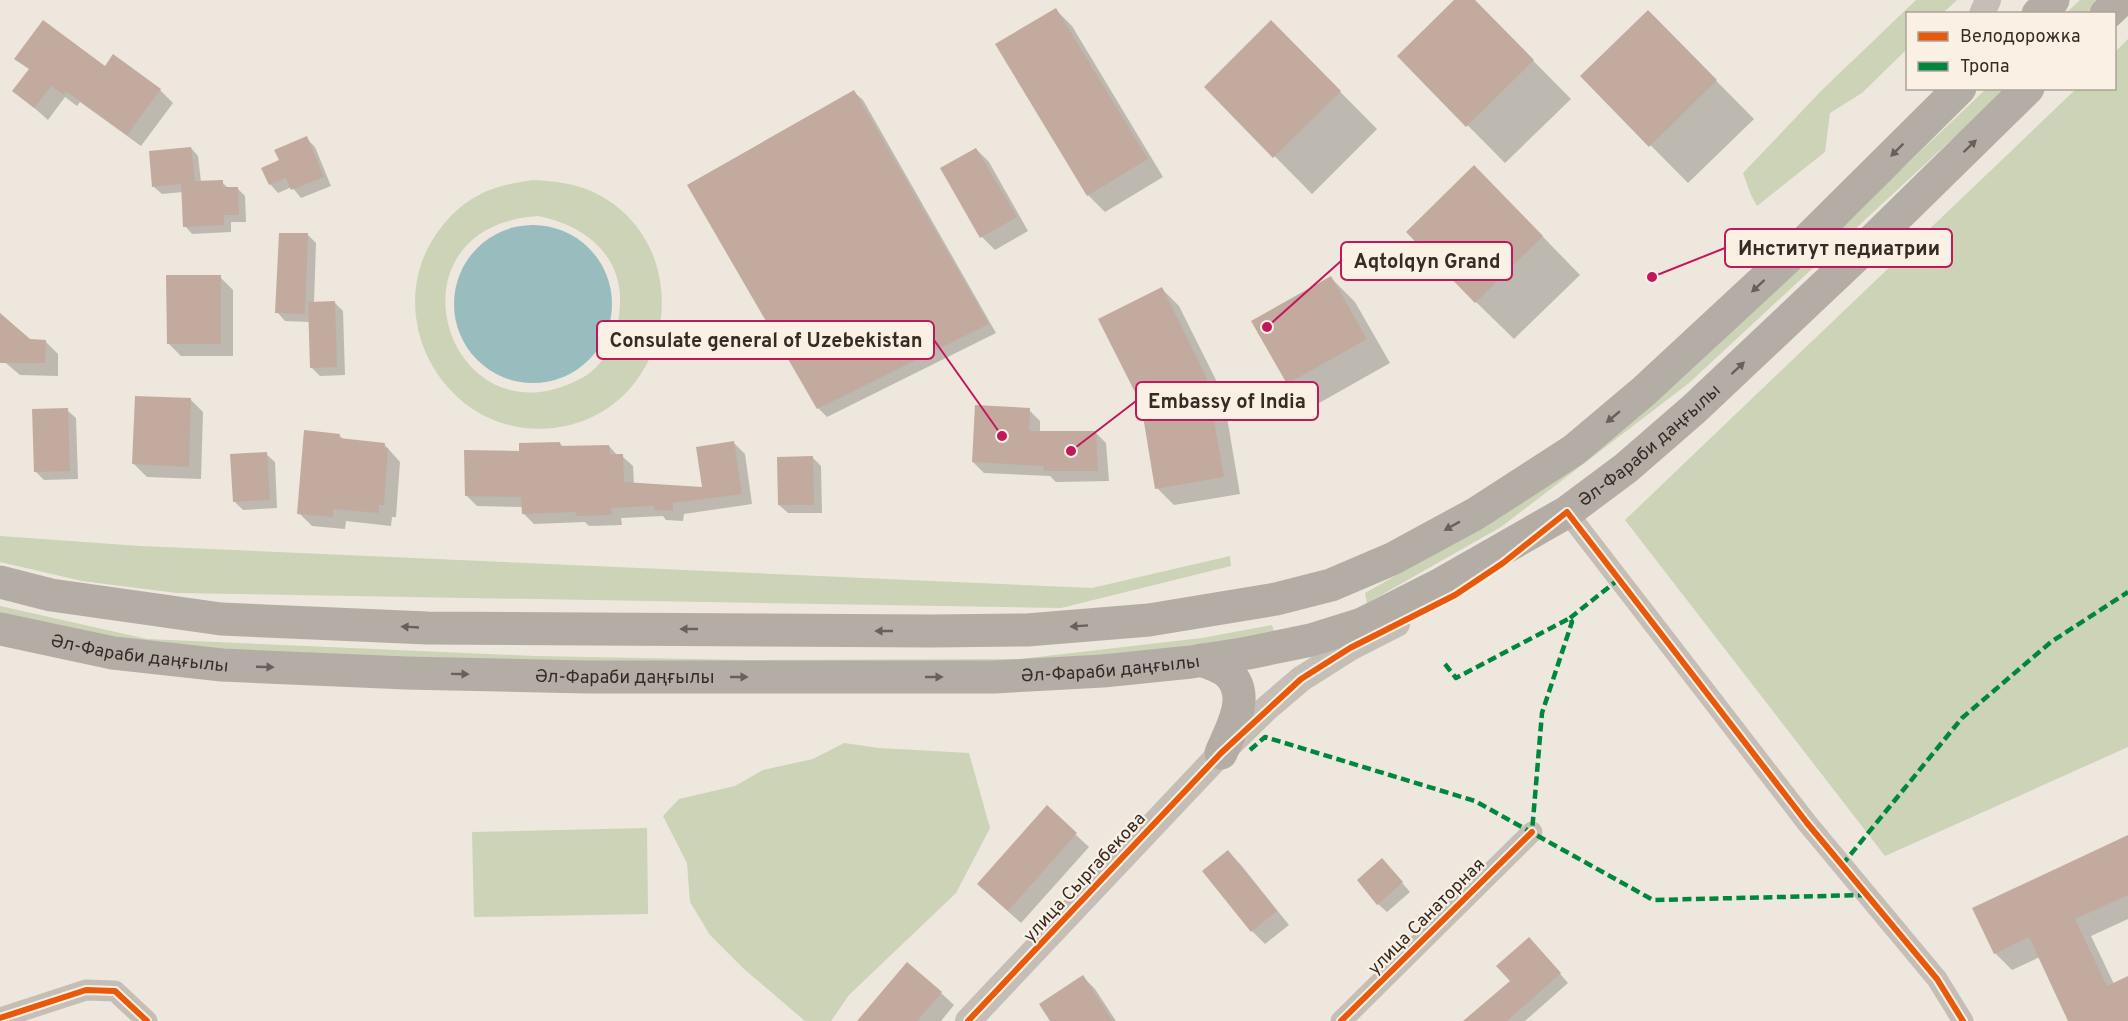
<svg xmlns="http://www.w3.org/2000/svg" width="2128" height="1021" font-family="Overpass,sans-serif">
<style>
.green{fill:#ccd3b6;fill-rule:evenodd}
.water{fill:#99bdbf}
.shadow{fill:#0003}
.building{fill:#c2ab9e}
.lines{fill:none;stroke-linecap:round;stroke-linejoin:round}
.minor{stroke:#c5beb7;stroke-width:21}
.tertiary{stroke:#c5beb7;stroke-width:26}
.primary{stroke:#b4ada6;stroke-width:33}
.quiet{stroke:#00873e;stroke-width:4.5;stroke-dasharray:9 4.5;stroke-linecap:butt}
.cycleway-casing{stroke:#faf1e4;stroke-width:10}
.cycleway{stroke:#e8590c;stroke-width:6}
.oneway{fill:#686059}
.labels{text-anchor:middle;stroke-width:4.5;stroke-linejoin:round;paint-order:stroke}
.street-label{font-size:18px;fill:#362c25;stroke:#faf1e4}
.leader{fill:none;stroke:#c2185b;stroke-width:2}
.callout-dot{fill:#c2185b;stroke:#faf1e4;stroke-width:2}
.callout{fill:#faf1e4;stroke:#c2185b;stroke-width:2}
.callout-label{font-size:20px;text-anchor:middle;font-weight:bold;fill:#362c25}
</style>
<rect width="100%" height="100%" fill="#ede7dd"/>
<g class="green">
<polygon points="1916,0 1957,0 1943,13 1908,14 1907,49 1862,93 1830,113 1825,152 1757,206 1751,195 1743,173 1822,90"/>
<polygon points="2080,0 2101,0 2087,13 2065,14"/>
<polygon points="2128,39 2128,747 1885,856 1625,520 2076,89 2114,88 2115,52"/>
<polygon points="1986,89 2006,89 1689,383 1501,527 1367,603 1365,593 1498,518 1681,379"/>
<path d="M533,180C553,181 572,183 591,191C703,242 676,414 553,428C444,440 373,310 443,225C452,214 464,203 477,196C495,186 514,183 533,180ZM538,216C579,224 617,249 620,295C621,326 611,362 582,378C448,451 377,227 538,216Z"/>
<polygon points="0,536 140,546 1092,588 1230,556 1231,566 1061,608 177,593 82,581 0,562"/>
<polygon points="0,606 147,639 535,656 745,660 1020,659 1202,638 1272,625 1274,632 1202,645 1019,669 533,667 148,650 0,619"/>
<polygon points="844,743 879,748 969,753 990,828 956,893 849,995 831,1021 805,1021 744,969 710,935 690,902 687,863 663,816 679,799 735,786 763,770 813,759"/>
<polygon points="647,828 648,914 474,917 472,832"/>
</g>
<circle class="water" cx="533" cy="304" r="79"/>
<g class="shadow">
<polygon points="1456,0 1473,0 1571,99 1505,163 1399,56"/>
<polygon points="1055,9 1072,26 1163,177 1105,212 1088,195"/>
<polygon points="1648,12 1754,119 1688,183 1582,76"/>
<polygon points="1271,22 1377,129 1312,194 1206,87"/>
<polygon points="105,68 160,90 173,103 141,146 80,102 77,106 65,97 48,120 14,90"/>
<polygon points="854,92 863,100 996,333 827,417 818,408"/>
<polygon points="306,138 315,147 331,186 301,198 292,187 278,193 270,184 280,161"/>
<polygon points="191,148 198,156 201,182 222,182 229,189 238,189 245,196 246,222 231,222 231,232 192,234 185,226 183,192 162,194 154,187"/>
<polygon points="976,149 989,162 1028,231 995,250 982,237 942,169"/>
<polygon points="1512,205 1580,275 1514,339 1476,302"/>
<polygon points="308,235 316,243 314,303 334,302 343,311 345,375 320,376 311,367 310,322 285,321 277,312"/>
<polygon points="220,277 233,290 233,356 181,356 168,343"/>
<polygon points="1331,278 1355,302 1390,363 1312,407 1288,383"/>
<polygon points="1162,289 1179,306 1223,394 1240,494 1174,505 1157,488"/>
<polygon points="0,315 29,341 45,341 58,354 58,376 20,375 0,358"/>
<polygon points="190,399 203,412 201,479 147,477 134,464"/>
<polygon points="67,410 76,418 78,479 44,480 36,472"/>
<polygon points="1029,410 1040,421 1040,432 1095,432 1106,443 1109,481 1056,482 1050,476 984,473 973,462"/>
<polygon points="339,435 344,440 384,444 400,462 396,517 392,517 391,526 346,521 345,529 312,526 299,513"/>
<polygon points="560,443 564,448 609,446 618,456 622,456 633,466 634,484 703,489 734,443 745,454 752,504 684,514 683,521 666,520 663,516 621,518 622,525 589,526 585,522 534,524 523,513 523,507 477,506 466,495 521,452"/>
<polygon points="266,454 275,462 277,508 243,510 234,501"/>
<polygon points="813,458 821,466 822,513 788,513 779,505"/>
<polygon points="1047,808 1089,847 1021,923 992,897"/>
<polygon points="2128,837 2128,919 2091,936 2114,984 2128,982 2128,1021 2070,1021 2040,957 2012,970 1995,953"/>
<polygon points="1228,852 1241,865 1289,925 1265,944 1252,931 1204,871"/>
<polygon points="1390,869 1410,892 1387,912 1378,904"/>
<polygon points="1537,947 1568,983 1525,1021 1476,1021 1512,981"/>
<polygon points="1083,977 1095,989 1116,1021 1052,1021"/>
<polygon points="941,993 954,1005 941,1021 859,1021"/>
</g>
<g class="building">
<polygon points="1454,0 1475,0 1534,60 1466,127 1397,56"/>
<polygon points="1056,8 1148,159 1087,196 995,44"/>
<polygon points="1648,10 1717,80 1649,147 1580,76"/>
<polygon points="43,20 105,66 113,54 161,89 127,135 66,91 64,95 51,86 34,108 12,91 29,69 14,59"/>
<polygon points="1271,20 1341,91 1273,158 1204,87"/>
<polygon points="854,90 989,324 817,409 687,185"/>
<polygon points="307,136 324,177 291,190 286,178 269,185 261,168 279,160 274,150"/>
<polygon points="191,147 195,181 223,180 223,187 238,187 239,215 224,215 224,225 183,227 181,184 152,187 149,151"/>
<polygon points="976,148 1017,217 980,238 940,168"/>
<polygon points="1474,165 1543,236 1475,303 1406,232"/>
<polygon points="279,233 308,233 305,314 275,313"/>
<polygon points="166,275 221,275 221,344 167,344"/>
<polygon points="1331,276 1367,339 1287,384 1251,321"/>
<polygon points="1162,287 1206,376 1224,477 1155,489 1141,404 1098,319"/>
<polygon points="335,301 337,367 310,368 308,302"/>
<polygon points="0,313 30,339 46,340 45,363 0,363"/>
<polygon points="135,396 191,398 189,467 132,464"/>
<polygon points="975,405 1030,408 1029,431 1096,431 1098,471 1043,471 1044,466 972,462"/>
<polygon points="68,408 70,471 34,472 32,409"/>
<polygon points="304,430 340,434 339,438 385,443 384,448 388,448 384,505 379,505 379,513 333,509 333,517 297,514"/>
<polygon points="734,441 742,494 673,503 673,511 654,510 654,506 611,508 612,515 576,516 576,512 522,514 521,497 465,496 464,450 519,451 519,443 560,442 560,446 609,445 610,454 623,454 624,482 702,487 696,447"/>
<polygon points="267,452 270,500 233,502 230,454"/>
<polygon points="813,456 814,505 778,505 777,457"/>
<polygon points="1047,805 1077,833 1008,911 977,884"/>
<polygon points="2128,835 2128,895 2075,919 2107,986 2128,976 2128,1021 2068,1021 2029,937 1994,954 1972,908"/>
<polygon points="1228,850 1277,911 1251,932 1202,871"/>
<polygon points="1382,858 1403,882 1377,905 1357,880"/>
<polygon points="1529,937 1561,973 1507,1021 1463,1021 1510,981 1496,966"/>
<polygon points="907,962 942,992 917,1021 857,1021"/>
<polygon points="1083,975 1113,1021 1050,1021 1039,1004"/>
</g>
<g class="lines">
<g class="minor">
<polyline points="1567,512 1807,823 1937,979 1963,1021"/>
<polyline points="0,1018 86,990 115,991 147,1021"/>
<polyline points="1341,1021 1532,832"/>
</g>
<g class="tertiary">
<polyline points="1982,14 1988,0"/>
<polyline points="968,1021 1221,753 1267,708 1301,679 1350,648 1397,624"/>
</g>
<g class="primary">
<polyline points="2038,14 2053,0"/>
<polyline points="2106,14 2121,0"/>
<polyline points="0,582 51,595 221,619 427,628 932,631 1027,630 1149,620 1276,599 1331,585 1392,559 1475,514 1574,450 1644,391 1809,238 1960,88"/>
<path id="s1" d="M0,629L113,653L222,665L406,673L587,677H994L1103,671L1191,662L1248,653L1311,640L1362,624L1439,585L1567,512L1626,468L1694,409L1872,241L2028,88"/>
<path d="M1202,660C1210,664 1222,667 1228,673C1252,695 1231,729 1221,753"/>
</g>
<g class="quiet">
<polyline points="1570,618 1619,579"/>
<polyline points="1445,664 1456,678 1570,618 1572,622 1542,713 1532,832"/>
<polyline points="1250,750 1265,737 1475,801 1653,900 1866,895"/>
<polyline points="1842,865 1962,718 2051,642 2128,592"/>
</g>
<g class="cycleway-casing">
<g id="cycleway">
<polyline points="0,1018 86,990 115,991 147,1021"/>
<polyline points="968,1021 1221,753 1301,679 1350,648 1455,595 1503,563 1567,512 1807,823 1937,979 1963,1021"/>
<polyline points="1341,1021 1532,832"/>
</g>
</g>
<use href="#cycleway" class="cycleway"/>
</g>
<defs><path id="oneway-solid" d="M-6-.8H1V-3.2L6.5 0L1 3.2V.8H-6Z" transform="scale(1.5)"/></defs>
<g class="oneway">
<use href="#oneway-solid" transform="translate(1970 146) rotate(-44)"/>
<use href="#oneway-solid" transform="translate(1897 150) rotate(135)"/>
<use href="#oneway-solid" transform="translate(1758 286) rotate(137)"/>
<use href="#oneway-solid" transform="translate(1738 368) rotate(-43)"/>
<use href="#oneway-solid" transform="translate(1613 417) rotate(140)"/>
<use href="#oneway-solid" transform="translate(1452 526) rotate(151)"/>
<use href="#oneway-solid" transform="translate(1079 626) rotate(176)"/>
<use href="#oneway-solid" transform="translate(410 627) rotate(-177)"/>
<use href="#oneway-solid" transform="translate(689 629) rotate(-180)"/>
<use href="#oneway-solid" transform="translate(884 631) rotate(-180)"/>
<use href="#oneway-solid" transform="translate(265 667) rotate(2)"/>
<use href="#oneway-solid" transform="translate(460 674) rotate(1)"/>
<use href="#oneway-solid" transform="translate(739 677)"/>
<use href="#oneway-solid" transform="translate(934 677)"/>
</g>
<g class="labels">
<g class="street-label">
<text dy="6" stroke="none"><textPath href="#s1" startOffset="1710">Әл-Фараби даңғылы</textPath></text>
<text dy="6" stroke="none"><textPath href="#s1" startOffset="142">Әл-Фараби даңғылы</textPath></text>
<text dy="6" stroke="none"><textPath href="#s1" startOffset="1114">Әл-Фараби даңғылы</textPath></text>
<text dy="6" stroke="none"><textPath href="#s1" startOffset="628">Әл-Фараби даңғылы</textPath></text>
<text transform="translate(1084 877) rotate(-47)" y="6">улица Сыргабекова</text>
<text transform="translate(1426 916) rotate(-45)" y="6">улица Санаторная</text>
</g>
</g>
<path class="leader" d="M1652 277L1725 248M1267 327L1341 261M1002 436L934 340M1071 451L1136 401"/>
<g class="callout-dot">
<circle cx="1652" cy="277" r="6"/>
<circle cx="1267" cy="327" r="6"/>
<circle cx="1002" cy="436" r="6"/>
<circle cx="1071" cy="451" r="6"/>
</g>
<g class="callout">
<rect x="1725" y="229" width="227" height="38" rx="6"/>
<rect x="1341" y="242" width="171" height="38" rx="6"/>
<rect x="597" y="321" width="337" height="38" rx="6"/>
<rect x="1136" y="382" width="182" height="38" rx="6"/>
</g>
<g class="callout-label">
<text x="1839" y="255">Институт педиатрии</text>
<text x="1427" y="268">Aqtolqyn Grand</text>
<text x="766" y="347">Consulate general of Uzebekistan</text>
<text x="1227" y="408">Embassy of India</text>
</g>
<rect x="1906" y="12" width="210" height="78" fill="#faf1e4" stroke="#aca298" stroke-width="1.5"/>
<rect x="1918" y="32" width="30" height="9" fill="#e8590c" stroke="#aca298" stroke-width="1.5"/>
<text x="1960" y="42" font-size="18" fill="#362c25">Велодорожка</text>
<rect x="1918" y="62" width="30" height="9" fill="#00873e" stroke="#aca298" stroke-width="1.5"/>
<text x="1960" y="72" font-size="18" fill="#362c25">Тропа</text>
</svg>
